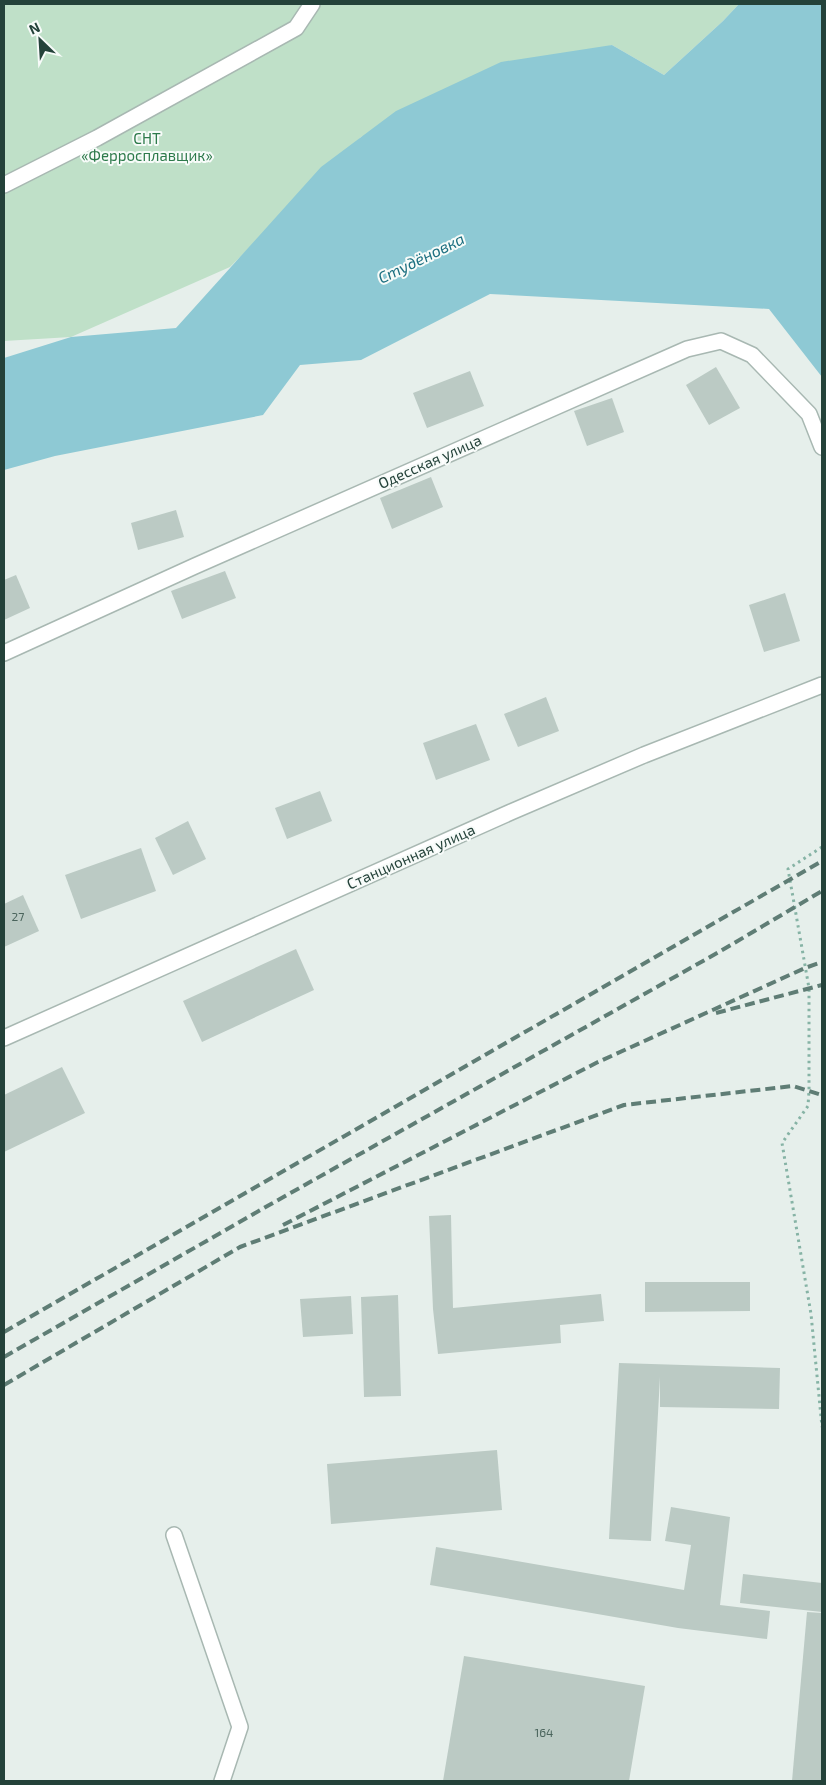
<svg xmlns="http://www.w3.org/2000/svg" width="826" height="1785" font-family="'Exo 2',sans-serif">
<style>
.green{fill:#bfe0c8}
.water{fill:#8ec9d4}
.building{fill:#bbcac4}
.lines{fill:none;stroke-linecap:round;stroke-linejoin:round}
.minor-casing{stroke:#a8b8b2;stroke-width:18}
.path{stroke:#86b3a5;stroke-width:3;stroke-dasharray:2.5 4;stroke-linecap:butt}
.minor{stroke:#fff;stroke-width:15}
.rail{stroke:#5f7d75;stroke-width:4;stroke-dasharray:10 5;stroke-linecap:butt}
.labels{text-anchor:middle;stroke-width:4;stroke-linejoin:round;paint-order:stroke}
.number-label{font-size:12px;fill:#4a645c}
.park-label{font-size:15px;fill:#2d7a4b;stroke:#f7fbf9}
.street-label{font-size:15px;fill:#24423a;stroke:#f7fbf9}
.water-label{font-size:16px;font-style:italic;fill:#1c6f80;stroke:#f7fbf9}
</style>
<rect width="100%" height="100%" fill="#e6efeb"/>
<polygon class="green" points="4,4 739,4 723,21 664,75 612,45 361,137 230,267 71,337 4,341"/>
<polygon class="water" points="739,4 822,4 822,377 769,309 490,294 361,360 300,365 263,415 55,456 4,470 4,358 71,337 176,328 321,167 396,111 501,62 612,45 664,75 723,21"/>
<g class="building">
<polygon points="716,367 740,408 709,425 686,385"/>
<polygon points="470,371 484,406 427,428 413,393"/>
<polygon points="612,398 624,432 587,446 574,411"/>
<polygon points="431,477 443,507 392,529 380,498"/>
<polygon points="176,510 184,537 138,550 131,523"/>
<polygon points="225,571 236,598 182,619 171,591"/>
<polygon points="16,575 30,608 4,620 4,580"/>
<polygon points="785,593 800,641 764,652 749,605"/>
<polygon points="546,697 559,731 518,747 504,714"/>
<polygon points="476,724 490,760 436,780 423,743"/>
<polygon points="320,791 332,821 287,839 275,808"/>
<polygon points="188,821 206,859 173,875 155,838"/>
<polygon points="141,848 156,891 81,919 65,875"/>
<polygon points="23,895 39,931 4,947 4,904"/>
<polygon points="296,949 314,990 202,1042 183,1001"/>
<polygon points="62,1067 85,1113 4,1152 4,1095"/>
<polygon points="451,1215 453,1308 601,1294 604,1321 560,1325 561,1343 438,1354 433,1309 429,1216"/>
<polygon points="645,1282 750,1282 750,1311 645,1312"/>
<polygon points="398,1295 401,1396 364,1397 361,1297"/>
<polygon points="351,1296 353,1334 303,1337 300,1299"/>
<polygon points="619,1363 780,1368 779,1409 660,1407 660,1377 651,1541 609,1539"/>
<polygon points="497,1450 502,1510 331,1524 327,1464"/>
<polygon points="671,1507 730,1517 720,1605 770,1611 767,1639 678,1628 430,1585 436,1547 684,1590 691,1545 665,1541"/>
<polygon points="743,1574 822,1583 822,1612 740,1603"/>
<polygon points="807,1612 822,1613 822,1781 792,1781"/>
<polygon points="464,1656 645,1686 629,1781 443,1781"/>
</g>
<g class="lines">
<g class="minor-casing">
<g id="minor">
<polyline points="4,185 97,138 296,28 312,4"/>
<polyline points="4,653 195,566 687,349 721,341 752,355 809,414 822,447"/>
<polyline points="4,1038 511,812 644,755 822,685"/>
<polyline points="174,1535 240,1727 222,1781"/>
</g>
</g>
<polyline class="path" points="822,847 788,869 809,988 809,1091 808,1106 782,1143 811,1314 822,1427"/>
<use href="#minor" class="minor"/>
<g class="rail">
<polyline points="716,1013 822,985"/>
<polyline points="283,1225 596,1063 805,968 822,962"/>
<polyline points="4,1332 822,861"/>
<polyline points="4,1357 271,1204 719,952 822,891"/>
<polyline points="4,1385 240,1247 624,1105 793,1086 822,1095"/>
</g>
</g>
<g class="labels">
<g class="number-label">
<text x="18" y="921">27</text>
<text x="544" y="1737">164</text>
</g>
<g class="park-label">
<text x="147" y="144">СНТ<tspan x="147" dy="17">«Ферросплавщик»</tspan></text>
</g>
<g class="street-label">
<text transform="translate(430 462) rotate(-24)" y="5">Одесская улица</text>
<text transform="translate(411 857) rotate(-24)" y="5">Станционная улица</text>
</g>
<g class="water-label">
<text transform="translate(421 258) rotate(-26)" y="6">Студёновка</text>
</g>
</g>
<rect width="826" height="1785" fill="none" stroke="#24423a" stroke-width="10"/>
<g transform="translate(40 40) rotate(335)" stroke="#f7fbf9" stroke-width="4" paint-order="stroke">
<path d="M0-4L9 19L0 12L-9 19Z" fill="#24423a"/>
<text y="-8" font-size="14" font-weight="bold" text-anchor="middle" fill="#24423a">N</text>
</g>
</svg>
